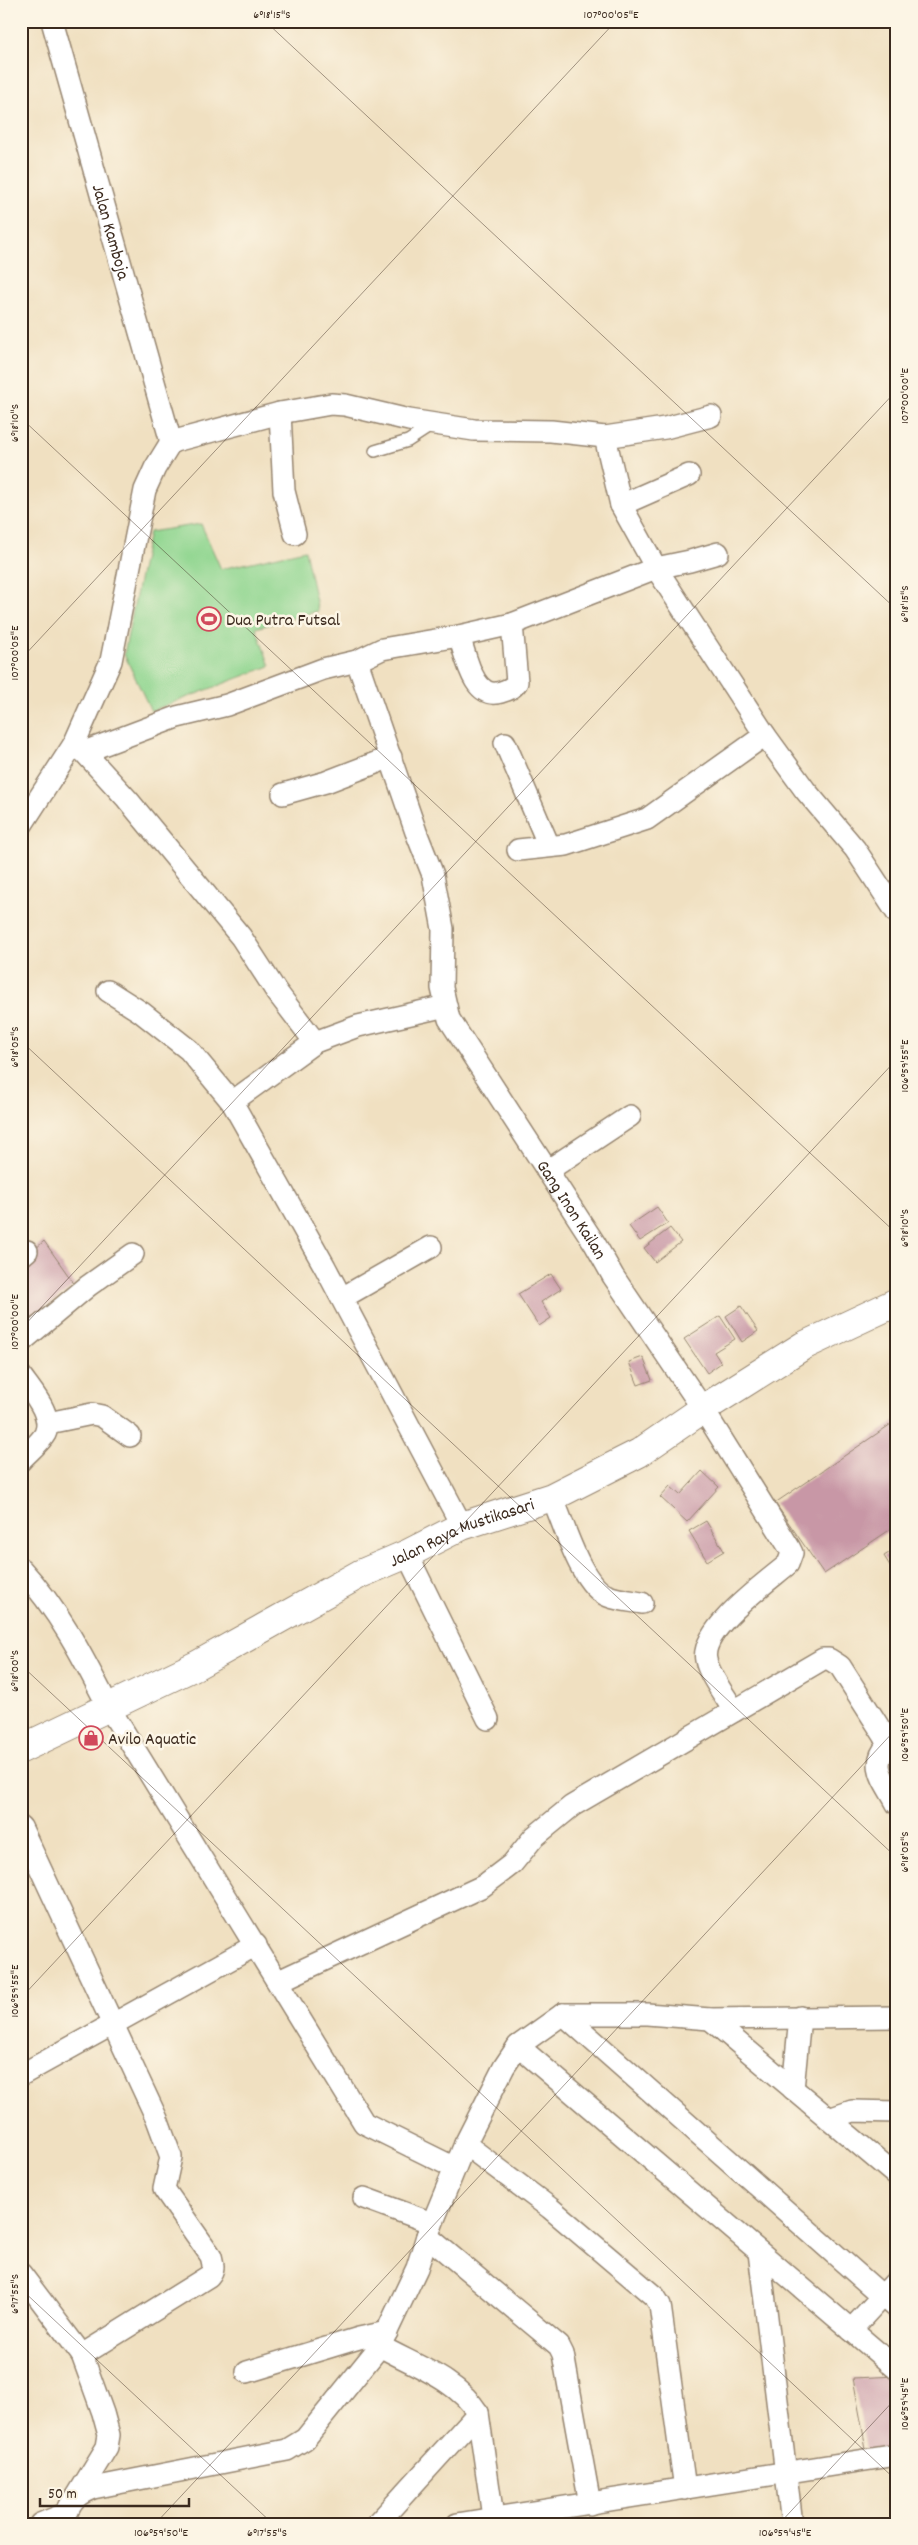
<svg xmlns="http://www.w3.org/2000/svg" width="918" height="2545" font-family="Dekko,sans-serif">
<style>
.green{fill:#90d690;stroke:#668057}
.building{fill:#c897a6}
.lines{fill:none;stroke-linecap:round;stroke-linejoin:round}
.lane-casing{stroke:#968570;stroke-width:14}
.street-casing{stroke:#968570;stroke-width:24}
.secondary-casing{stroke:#968570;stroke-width:30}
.lane{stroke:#fff;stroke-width:11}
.street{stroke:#fff;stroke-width:21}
.secondary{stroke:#fff;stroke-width:28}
.ticks{fill:none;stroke:#3b2a1e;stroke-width:1;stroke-opacity:0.45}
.labels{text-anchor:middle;stroke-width:5;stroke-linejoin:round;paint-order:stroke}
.street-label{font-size:18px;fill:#3b2a1e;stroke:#fcf5e5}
.poi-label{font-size:18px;fill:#3b2a1e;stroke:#fcf5e5;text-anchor:start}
.neatline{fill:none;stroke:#3b2a1e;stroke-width:2}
.ticks-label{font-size:12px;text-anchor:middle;fill:#3b2a1e}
</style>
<rect width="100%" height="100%" fill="#fcf5e5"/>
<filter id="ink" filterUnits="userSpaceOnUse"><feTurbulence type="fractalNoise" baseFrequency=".02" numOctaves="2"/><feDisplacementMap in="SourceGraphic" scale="10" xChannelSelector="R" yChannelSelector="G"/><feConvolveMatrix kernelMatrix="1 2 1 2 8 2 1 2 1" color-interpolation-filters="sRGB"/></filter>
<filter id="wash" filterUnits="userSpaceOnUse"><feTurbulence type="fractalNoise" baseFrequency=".0096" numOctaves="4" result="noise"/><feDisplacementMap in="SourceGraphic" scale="20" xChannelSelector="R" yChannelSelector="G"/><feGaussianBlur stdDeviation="1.12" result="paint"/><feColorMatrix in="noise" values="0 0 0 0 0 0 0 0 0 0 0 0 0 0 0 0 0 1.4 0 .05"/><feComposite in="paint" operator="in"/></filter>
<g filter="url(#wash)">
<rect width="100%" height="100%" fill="#f0e0c1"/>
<polygon class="green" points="201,524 221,569 305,550 318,611 256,628 270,666 151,711 124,654 149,532"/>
<g id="blocks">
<g class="building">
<polygon points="657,1207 668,1223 640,1241 629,1226"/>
<polygon points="670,1228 681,1242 655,1262 644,1248"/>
<polygon points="44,1241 75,1285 21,1326 21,1262"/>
<polygon points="551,1274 561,1289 541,1302 551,1318 539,1326 518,1294"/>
<polygon points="741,1306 758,1331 742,1342 726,1316"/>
<polygon points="720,1316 735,1339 714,1352 721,1363 707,1373 684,1339"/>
<polygon points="643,1357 652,1380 638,1385 629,1362"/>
<polygon points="897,1420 897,1525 824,1574 775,1503"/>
<polygon points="702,1471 719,1487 687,1522 660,1497 670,1486 680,1495"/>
<polygon points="706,1521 724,1551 707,1561 689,1531"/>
<polygon points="897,1548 897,1577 884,1556"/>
<polygon points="897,2376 897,2449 867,2454 853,2378"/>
</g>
</g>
</g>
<g filter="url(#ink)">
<use href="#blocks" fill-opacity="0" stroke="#968570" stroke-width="1"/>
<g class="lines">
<g class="lane-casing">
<polyline id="lane" points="375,451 408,441 434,424"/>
</g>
<g class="street-casing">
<g id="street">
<path id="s1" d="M52,21L171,442"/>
<polyline points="280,413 284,491 295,534"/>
<polyline points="605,437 665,428 711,416"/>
<polyline points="621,505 689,475"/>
<path id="s2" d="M718,553L690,561L656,568L512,624L459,636L382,649L357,661L416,832L433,875L443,929L442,988L449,1019L595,1244L613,1276L703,1409L789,1547L792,1553L788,1564C767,1582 699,1630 706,1660C709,1675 726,1697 734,1711"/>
<path d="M459,636C466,655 473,701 501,692C508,690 513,688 517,682L512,624"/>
<polyline points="505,743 549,846"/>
<polyline points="74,744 84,752 127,799 241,937 276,991 315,1042"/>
<polyline points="84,752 177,717 227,705 323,669 357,661"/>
<polyline points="283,794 326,782 391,757"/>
<polyline points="21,826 74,744 111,661 145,490 155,468 171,442 280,413 331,404 345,405 409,420 474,430 551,431 605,437 621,505 656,568 765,735 805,790 855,849 897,913"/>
<polyline points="518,850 566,845 647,819 765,735"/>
<polyline points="108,991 141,1012 189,1050 232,1102 325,1267 462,1526"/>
<polyline points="232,1102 315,1042 358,1026 446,1006"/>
<polyline points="547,1171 630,1116"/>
<polyline points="21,1256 27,1251"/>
<polyline points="342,1298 431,1247"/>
<polyline points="21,1342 88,1286 133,1254"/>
<path d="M21,1376C31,1391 54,1415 45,1434C40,1443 28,1452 21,1460"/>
<polyline points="48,1423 92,1414 102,1416 130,1436"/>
<path d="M552,1497C564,1523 580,1585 608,1596C618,1600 631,1601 642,1603"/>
<polyline points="407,1554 488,1719"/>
<path d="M21,1569C59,1610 83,1657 108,1706L364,2123L455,2168"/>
<path d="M889,1743C868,1766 885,1780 897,1804"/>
<path d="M21,1827L157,2119L171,2157L164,2189L211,2256C213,2264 215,2269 209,2276L82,2355"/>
<polyline points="279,1981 483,1886 512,1864 534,1837 572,1806 823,1659 829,1659 840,1666 889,1743 897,1740"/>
<polyline points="563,2014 897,2309"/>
<polyline points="710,2019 897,2176"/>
<polyline points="518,2046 897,2369"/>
<polyline points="21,2075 256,1945"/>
<polyline points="793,2089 800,2017"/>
<polyline points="829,2119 852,2111 897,2112"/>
<polyline points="465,2144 550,2208 655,2297 660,2305 685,2489"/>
<polyline points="364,2198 432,2223"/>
<polyline points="427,2236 559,2346 563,2354 590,2504"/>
<polyline points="759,2252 792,2524"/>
<polyline points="21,2274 82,2355 103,2413 109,2435 107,2447 77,2496"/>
<polyline points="851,2330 897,2280"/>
<path d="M380,2346C413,2365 457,2379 478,2413L494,2524"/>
<polyline points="247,2372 359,2338 387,2332"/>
<path d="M40,2524L67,2513C71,2499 80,2493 93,2488L287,2450L305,2439L380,2346L417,2268L427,2236L465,2144L504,2067L518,2046L563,2014H647L710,2019L897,2017"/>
<polyline points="377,2524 478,2413"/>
<polyline points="457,2524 897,2455"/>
</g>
</g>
<g class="secondary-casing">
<g id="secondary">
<path id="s3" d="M21,1749L197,1665L360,1574L407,1554L462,1526L552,1497L639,1453L703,1409L803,1346L897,1302"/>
</g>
</g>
<use href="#lane" class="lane"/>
<use href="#street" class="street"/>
<use href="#secondary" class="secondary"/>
</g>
</g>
<path class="ticks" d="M265,21L897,610M21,418L897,1234M21,659L616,21M21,1041L897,1858M21,1329L897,390M21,1665L897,2481M21,1998L897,1059M21,2289L273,2524M155,2524L897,1728M779,2524L897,2397"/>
<defs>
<g id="stadium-ring" transform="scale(1.25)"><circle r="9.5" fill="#fcf5e5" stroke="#d1495b" stroke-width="1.5"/><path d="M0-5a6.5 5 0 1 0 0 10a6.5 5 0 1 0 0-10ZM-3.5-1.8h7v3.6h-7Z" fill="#d1495b"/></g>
<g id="shop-ring" transform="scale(1.25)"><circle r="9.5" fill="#fcf5e5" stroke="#d1495b" stroke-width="1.5"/><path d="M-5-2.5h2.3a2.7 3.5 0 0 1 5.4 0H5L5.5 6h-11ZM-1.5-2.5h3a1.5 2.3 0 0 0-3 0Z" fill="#d1495b"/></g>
</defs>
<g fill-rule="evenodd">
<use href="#stadium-ring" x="209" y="619"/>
<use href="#shop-ring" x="91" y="1738"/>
</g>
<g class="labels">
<g class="street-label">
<text dy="6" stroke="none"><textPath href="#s1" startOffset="219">Jalan Kamboja</textPath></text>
<text dy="6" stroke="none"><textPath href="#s2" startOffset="978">Gang Inon Kailan</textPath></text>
<text dy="6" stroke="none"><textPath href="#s3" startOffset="492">Jalan Raya Mustikasari</textPath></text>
</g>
<g class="poi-label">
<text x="226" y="625">Dua Putra Futsal</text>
<text x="108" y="1744">Avilo Aquatic</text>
</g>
</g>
<rect width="918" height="2545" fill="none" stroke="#fcf5e5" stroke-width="55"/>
<path d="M40 2498v8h149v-8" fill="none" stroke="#3b2a1e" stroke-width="2.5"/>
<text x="48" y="2498" font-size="15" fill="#3b2a1e" stroke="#fcf5e5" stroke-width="4" paint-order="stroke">50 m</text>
<rect x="28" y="28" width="862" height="2490" class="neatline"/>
<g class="ticks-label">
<text x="272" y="18">6°18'15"S</text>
<text x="611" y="18">107°00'05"E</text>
<text transform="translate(904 396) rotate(-90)" y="4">107°00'00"E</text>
<text transform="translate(14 423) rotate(-90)" y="4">6°18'10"S</text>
<text transform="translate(904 604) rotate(-90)" y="4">6°18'15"S</text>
<text transform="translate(14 653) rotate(-90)" y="4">107°00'05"E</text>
<text transform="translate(14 1047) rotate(-90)" y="4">6°18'05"S</text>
<text transform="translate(904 1066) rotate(-90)" y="4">106°59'55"E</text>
<text transform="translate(904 1228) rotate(-90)" y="4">6°18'10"S</text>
<text transform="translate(14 1322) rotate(-90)" y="4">107°00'00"E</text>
<text transform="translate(14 1671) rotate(-90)" y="4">6°18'00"S</text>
<text transform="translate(904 1735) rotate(-90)" y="4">106°59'50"E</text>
<text transform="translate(904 1852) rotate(-90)" y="4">6°18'05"S</text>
<text transform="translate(14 1991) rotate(-90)" y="4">106°59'55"E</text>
<text transform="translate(14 2294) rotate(-90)" y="4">6°17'55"S</text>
<text transform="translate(904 2404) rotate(-90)" y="4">106°59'45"E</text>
<text x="161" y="2536">106°59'50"E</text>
<text x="267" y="2536">6°17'55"S</text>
<text x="785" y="2536">106°59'45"E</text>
</g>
</svg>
